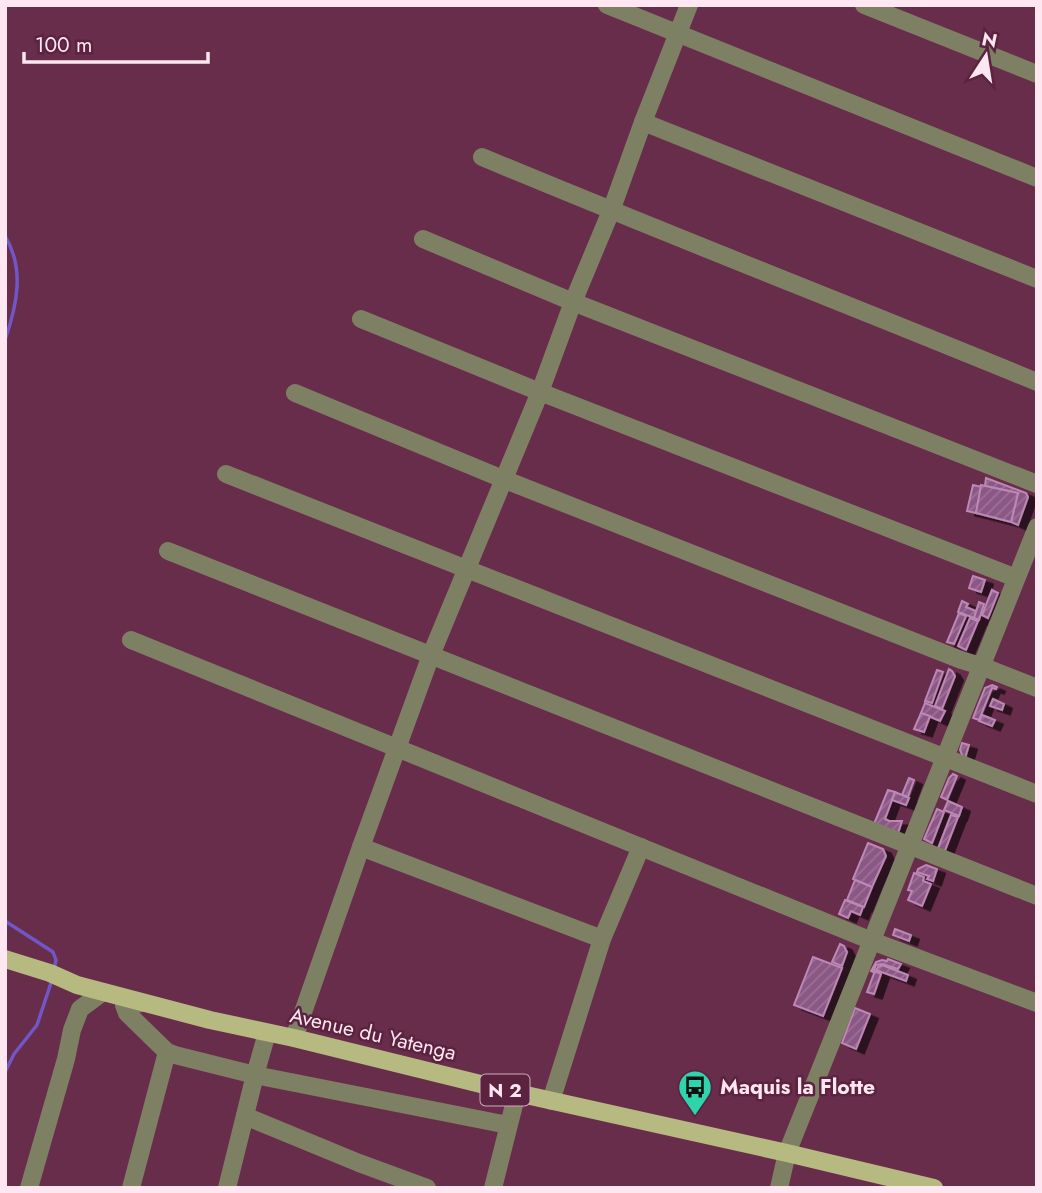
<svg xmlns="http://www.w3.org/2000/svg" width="1042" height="1193" font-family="Jost,sans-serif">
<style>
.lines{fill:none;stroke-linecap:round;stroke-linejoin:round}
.stream{stroke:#7156c6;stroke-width:3.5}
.building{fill:url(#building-hatch);stroke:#bd87b6;stroke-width:2;filter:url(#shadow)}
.minor{stroke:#7e8064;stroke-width:18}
.major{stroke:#b6ba80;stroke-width:18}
.labels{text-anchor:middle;stroke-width:5;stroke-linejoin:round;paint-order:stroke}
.shield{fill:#5c2340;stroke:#cdacbc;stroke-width:2}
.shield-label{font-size:19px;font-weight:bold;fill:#fee7f1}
.street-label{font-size:21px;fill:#fee7f1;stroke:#5c2340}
.poi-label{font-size:21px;font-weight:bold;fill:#fee7f1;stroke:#5c2340;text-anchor:start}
</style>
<defs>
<pattern id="building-hatch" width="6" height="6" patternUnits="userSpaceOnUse" patternTransform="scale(1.75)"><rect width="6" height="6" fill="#8b5885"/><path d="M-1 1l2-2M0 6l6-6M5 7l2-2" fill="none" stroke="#9c7097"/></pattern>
<filter id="shadow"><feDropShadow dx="8" dy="4.5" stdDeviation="0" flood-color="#0009"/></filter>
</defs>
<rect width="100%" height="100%" fill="#682d4b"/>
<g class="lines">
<g class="stream">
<path d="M5,236C25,269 17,305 5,340"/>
<polyline points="5,921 53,952 56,960 54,969"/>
<polyline points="5,1072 14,1054 37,1025 52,980"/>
</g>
</g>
<g class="building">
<polygon points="986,478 1026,493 1028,497 1018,525 1011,522 1018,493 985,486"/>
<polygon points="973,485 982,487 976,513 967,511"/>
<polygon points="981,485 1018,493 1011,522 976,513"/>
<polygon points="973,576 985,580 981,592 969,588"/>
<polygon points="992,590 998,593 988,618 982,615"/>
<polygon points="962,601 968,604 966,607 976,611 974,618 958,612"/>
<polygon points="979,602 984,604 979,620 974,618"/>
<polygon points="959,613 966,616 954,644 947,642"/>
<polygon points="970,618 978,621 966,650 958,646"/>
<polygon points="949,669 952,671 955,676 942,709 935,706"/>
<polygon points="937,670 943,672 932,703 925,701"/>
<polygon points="992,685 997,687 996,689 992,688 979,720 973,718 985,688"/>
<polygon points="993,699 1004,704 1002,710 990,706"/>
<polygon points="925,703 945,711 940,721 921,713"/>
<polygon points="921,713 930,716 924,732 914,729"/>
<polygon points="982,715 995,720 992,726 979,721"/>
<polygon points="962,743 969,745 965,758 963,757 960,750"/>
<polygon points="953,774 957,776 947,800 941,797 949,778"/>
<polygon points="909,778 914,780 908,797 902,795"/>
<polygon points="888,790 895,792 885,819 889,821 902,821 898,833 874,824"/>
<polygon points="895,792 909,798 906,805 892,800"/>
<polygon points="948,801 962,807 959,816 944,810"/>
<polygon points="937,809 944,812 932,843 924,839"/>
<polygon points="951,815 958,817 944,853 937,851"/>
<polygon points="868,843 883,849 886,856 872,887 853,879"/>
<polygon points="926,865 937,869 933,881 927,879 929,876 917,872 918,869"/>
<polygon points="914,873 924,877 923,881 931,884 922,906 908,900 912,891 908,890"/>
<polygon points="855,880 872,887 864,907 847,900"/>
<polygon points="845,900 863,907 860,915 851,911 848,918 839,914"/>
<polygon points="895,929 911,935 909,941 893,935"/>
<polygon points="840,944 844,946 847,952 842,966 832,962"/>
<polygon points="813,957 842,968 823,1016 794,1005"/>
<polygon points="888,959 901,964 898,969 882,964 876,965 873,972 871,971 876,962 882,960 887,961"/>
<polygon points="882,965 908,975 906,981 876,970 878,967"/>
<polygon points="875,971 881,974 874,994 867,992"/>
<polygon points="855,1008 870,1014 856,1049 842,1043"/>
</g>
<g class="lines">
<g class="minor">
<polyline points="607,5 1037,178"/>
<polyline points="864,5 1037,74"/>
<polyline points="643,122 1037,279"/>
<path d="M482,157C666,234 852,306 1037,382"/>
<polyline points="423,239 573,302 1037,484"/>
<polyline points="361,319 540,392 1016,578"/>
<polyline points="295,393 503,479 961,660 981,666 1037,688"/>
<polyline points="226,474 1037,794"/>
<polyline points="168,551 1037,896"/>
<polyline points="131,640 872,941 1037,1003"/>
<polyline points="361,847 602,939"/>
<polyline points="142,1003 124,1005 127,1013 167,1052 175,1055 255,1075 508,1125"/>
<polyline points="294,1038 361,847 431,655 540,392 573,302 611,211 643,122 689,5"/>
<polyline points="551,1101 602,939 641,847"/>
<polyline points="245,1116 359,1163 427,1188"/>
<polyline points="29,1188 66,1059 72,1030 80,1009 103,992"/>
<polyline points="131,1188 167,1052"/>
<polyline points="227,1188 255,1075 267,1033"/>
<polyline points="493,1188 517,1093"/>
<polyline points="779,1188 787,1153 1037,527"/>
</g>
<polyline class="major" points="5,959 50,973 77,985 210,1020 294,1038 517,1093 787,1153 934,1188"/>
</g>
<defs>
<g id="bus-pin" transform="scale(1.75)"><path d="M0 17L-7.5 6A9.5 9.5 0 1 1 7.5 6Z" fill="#2ed4ab" stroke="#5c2340"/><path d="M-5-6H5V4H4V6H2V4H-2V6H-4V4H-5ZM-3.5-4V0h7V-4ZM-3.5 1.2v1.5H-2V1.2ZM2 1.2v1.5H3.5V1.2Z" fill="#111"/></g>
</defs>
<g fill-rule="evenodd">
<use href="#bus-pin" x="695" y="1087"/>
</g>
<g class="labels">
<rect class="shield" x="480.5" y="1074.5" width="49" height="31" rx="5"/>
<g class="shield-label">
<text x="505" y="1097">N 2</text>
</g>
<g class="street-label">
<text transform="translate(373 1034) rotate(13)" y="7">Avenue du Yatenga</text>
</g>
<g class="poi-label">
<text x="720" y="1094">Maquis la Flotte</text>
</g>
</g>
<rect width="1042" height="1193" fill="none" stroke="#fee7f1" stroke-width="14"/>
<g transform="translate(986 56) rotate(12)" stroke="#5c2340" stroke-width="5" paint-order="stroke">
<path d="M0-5L12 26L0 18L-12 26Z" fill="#fee7f1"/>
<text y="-10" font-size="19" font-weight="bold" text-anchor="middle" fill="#fee7f1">N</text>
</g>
<path d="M24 52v10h184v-10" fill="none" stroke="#fee7f1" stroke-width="3.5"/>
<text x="35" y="52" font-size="21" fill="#fee7f1" stroke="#5c2340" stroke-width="5" paint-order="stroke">100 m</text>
</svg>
